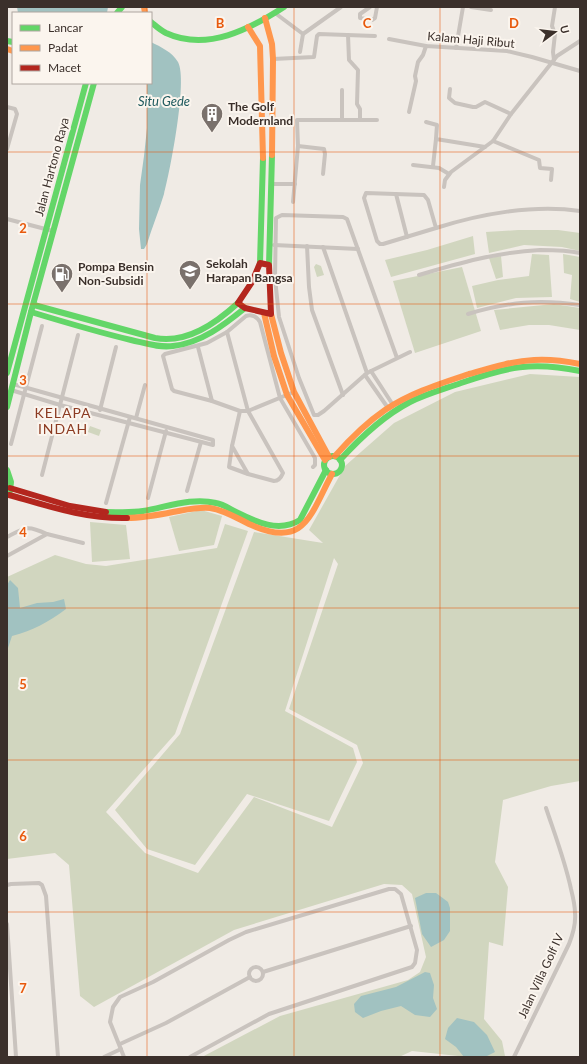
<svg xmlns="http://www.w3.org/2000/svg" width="587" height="1064" font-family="Lato,sans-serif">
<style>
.green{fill:#d1d6bf}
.water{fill:#a1c2c1}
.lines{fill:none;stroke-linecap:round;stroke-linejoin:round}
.street{stroke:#c9c3be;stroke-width:4}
.fast{stroke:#63d668;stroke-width:6}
.slow{stroke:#ff974d;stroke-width:6}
.jam{stroke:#b3261e;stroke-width:6}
.grid{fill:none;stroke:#e8590c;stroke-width:1;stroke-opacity:0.55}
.labels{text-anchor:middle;stroke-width:4;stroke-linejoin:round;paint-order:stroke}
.street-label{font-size:12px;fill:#3b302b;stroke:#fbf5ee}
.poi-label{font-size:12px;font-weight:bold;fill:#3b302b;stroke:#fbf5ee;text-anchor:start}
.water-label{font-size:13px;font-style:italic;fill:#1f5a5e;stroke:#fbf5ee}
.quarter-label{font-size:14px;letter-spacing:1px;fill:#8c3b22;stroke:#fbf5ee}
.grid-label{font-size:13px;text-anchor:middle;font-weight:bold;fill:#e8590c;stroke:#fbf5ee;stroke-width:4;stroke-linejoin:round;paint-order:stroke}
</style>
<rect width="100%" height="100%" fill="#f0ebe5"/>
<g class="green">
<polygon points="518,230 558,230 580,233 580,251 562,247 524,245 489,253 486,232"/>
<polygon points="473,236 475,254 391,277 385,260 427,250"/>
<polygon points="532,254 549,255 552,297 516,298 477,308 472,286 498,280 529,276"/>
<polygon points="563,254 580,257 580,302 570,299 572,275 564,273"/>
<polygon points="501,256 503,277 496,279 489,258"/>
<polygon points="316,264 321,266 324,275 317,277 314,267"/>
<polygon points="462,267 481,331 415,353 393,281"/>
<polygon points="554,304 580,308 580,330 549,325 529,325 500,330 494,310"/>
<polygon points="530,374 580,377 580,781 551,786 503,800 495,862 508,887 503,946 489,942 484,1019 502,1041 505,1056 458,1057 458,1056 412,1051 399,1057 202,1057 280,1016 408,980 420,972 426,957 412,894 402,885 384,884 234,930 94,1007 80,996 69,865 55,853 7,859 7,577 55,555 86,564 106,566 217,548 225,524 248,531 175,734 106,812 145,853 198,873 254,797 332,827 363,763 357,745 289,709 338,564 334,558 285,711 353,748 357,762 329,821 247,794 195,865 147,849 115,810 180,734 254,532 323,543 309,530 345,466 394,423 455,392"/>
<polygon points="90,426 101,430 99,436 88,432"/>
<polygon points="201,510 222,516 214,545 179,551 169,517"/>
<polygon points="90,522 126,525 130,559 92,562"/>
</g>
<g class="water">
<polygon points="17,7 108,7 107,13 18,13"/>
<path d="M151,42C161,47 172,52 178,62C188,80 170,172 164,194C159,211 152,227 147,244L144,249H141L139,229L140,185L144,156L147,128V83H151Z"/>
<path d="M10,580L18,588L20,608L37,603L53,602L64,599L66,609C47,623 34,630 12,636L7,651V585Z"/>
<polygon points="426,893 436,893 448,902 450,908 450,931 444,940 431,947 422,934 415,898"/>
<polygon points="425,972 430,973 434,985 433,998 437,1009 430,1017 415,1015 401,1006 381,1011 363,1018 355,1012 354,1004 361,996 396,987"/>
<polygon points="457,1018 474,1022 487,1035 495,1052 485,1057 464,1057 456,1047 445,1039 448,1028"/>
</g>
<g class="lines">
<g class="street">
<polyline points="370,7 360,14 360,18 372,20 375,18 377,7"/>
<polyline points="471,7 491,10"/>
<polyline points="275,13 303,34"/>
<polyline points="348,35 349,60 358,70 357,104 360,109 360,120"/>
<polyline points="389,39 426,46 507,51 532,57 580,71"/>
<polyline points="456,48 463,7"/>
<polyline points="300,52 303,34 341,7"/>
<polyline points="273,59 314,57 317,36 319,34 375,36"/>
<polyline points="554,60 553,52 555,34 552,26 555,7"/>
<polyline points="450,89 449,98 455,103 473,107 476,107 485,102 511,114"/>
<polyline points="342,90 342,120"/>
<polyline points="7,107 15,109 17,114 7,149"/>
<polyline points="409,112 416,81 415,76 418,62 423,55 426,46"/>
<polyline points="426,122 437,125 436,139 485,147"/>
<polyline points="493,141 539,160 540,168 552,169 551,180"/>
<polyline points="298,146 324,149 325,154 323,174"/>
<polyline points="413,165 439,168 449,174"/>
<polyline points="433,166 436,139"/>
<polyline points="271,184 295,184"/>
<polyline points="444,187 445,180 451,172 493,141 511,114 557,56 580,41"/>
<polygon points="366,193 424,195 428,200 436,228 383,244 380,244 377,241 364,198"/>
<polyline points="396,194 407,237"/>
<polyline points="293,202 298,146 297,120 377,120"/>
<polyline points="7,219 53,231"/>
<path d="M436,228C480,214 534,204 580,211"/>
<polyline points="274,245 358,249"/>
<polyline points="307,246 309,287 312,310 343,395"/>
<polyline points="323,247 367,373"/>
<path d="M419,275C459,263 498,252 540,250C553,250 567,250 580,253"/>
<path d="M468,314C508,302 539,299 580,305"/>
<path d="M227,332L248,411L283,473C281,478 279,481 274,481L248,474L232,446L240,411"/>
<polyline points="198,347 212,401"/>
<polyline points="397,358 347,219 343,217 282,215 276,218 275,278 279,317 299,378 314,415 318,415 324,411 367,373 410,352"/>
<polyline points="371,371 393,405"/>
<polyline points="365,375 388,408"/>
<polyline points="11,390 60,405 213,445 213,440 13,384"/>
<path d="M294,392L248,411H240L212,401L174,391L172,389L163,356L165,354L207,343L227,332L246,316C252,314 257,317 260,322L280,398L315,458V465L313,467"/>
<polyline points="100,410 116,347"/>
<polyline points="136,418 145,385"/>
<polyline points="11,444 42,326"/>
<polyline points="232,446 229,467 248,474"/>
<polyline points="42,475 78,335"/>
<polyline points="187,491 201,442"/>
<polyline points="148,498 166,431"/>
<polyline points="106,503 130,417"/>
<path d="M7,537C26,527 27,525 47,534"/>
<polyline points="7,556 47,534 83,543"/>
<polyline points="7,885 11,884 39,883 42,885 46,896 58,1057"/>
<polyline points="7,924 16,1057"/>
<circle cx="256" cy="974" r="7"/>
<polyline points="263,972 411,926"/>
<polyline points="120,1044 166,1023 250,977"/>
<polyline points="104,1057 121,1049"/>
<polyline points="124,1057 110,1022 113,1007 120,997 153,982 229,940 246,932 389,889 395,889 401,894 417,950 415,963 412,967 269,1014 190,1057"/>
<path d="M514,1057L569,944C573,934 576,924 575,913C575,905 573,897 571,889C565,861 555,835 546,808"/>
</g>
<g class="fast">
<polyline points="117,13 122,7"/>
<path d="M151,22C156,26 160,30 166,33C207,52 250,29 284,7"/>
<polyline points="7,41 13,42"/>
<polyline points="260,263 263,158"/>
<polyline points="269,265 272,155"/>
<path d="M34,305L155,338C187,344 216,323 238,303"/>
<path d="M31,312C64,322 97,332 131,340C145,343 159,348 173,346C201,343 224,325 245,308"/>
<polyline points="7,373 86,83"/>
<polyline points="7,407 31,312 94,83"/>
<circle cx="333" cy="465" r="9"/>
<path d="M340,460C360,438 383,416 410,402C426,394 444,389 461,383C507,367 532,361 580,371"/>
<polyline points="7,470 11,482 10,491"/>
<path d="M106,512C119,512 131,513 143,511C167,507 192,497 216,503C223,504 230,509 236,512C256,522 279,533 300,520L326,470"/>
</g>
<g class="slow">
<polyline points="144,7 145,13"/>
<polyline points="265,18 272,44 273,59 272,155"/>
<polyline points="248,27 260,46 263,158"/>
<polyline points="7,49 13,51"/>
<polyline points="264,313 274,356 287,395 325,460"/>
<polyline points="271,314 281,353 294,392 329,457"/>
<path d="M335,456C350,439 366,423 385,410C410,393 439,384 469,374C490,368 512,361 534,360C550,359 565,361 580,364"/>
<path d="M127,518C143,518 158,515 173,512C185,510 197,507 210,508C224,510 237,518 249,524C305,550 310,515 332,474"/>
</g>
<g class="jam">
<polygon points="260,263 269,265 271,314 245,308 238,303 252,282"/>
<polyline points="10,488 70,506 106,512"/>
<path d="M9,495C48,506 86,519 127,518"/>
</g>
</g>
<path class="grid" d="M147,7V13M294,7V1057M440,7V1057M147,83V1057M7,152H580M7,304H580M7,456H580M7,608H580M7,760H580M7,912H580"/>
<defs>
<g id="building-pin" transform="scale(1.15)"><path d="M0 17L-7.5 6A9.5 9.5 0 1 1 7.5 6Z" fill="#7a716c" stroke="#fbf5ee"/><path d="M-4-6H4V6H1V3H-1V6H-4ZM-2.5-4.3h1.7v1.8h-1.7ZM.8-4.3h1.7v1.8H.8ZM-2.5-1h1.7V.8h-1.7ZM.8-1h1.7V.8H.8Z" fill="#fff"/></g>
<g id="school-pin" transform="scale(1.15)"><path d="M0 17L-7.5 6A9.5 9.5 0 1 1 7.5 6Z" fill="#7a716c" stroke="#fbf5ee"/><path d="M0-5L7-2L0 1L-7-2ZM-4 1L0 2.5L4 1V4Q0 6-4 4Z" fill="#fff"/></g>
<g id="fuel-pin" transform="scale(1.15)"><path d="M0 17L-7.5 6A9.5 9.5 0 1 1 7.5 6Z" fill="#7a716c" stroke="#fbf5ee"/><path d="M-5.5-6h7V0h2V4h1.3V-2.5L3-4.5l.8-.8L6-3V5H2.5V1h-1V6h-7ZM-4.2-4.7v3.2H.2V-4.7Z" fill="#fff"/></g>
</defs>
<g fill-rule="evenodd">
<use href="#building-pin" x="212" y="114"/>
<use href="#school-pin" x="190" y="271"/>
<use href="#fuel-pin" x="62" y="274"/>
</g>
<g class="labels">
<g class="street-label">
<text transform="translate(471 40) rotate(5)" y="4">Kalam Haji Ribut</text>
<text transform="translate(52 167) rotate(-75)" y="4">Jalan Hartono Raya</text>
<text transform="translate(541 976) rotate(-65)" y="4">Jalan Villa Golf IV</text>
</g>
<g class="poi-label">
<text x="228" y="111">The Golf<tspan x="228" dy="14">Modernland</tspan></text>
<text x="206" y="268">Sekolah<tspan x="206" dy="14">Harapan Bangsa</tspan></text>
<text x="78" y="271">Pompa Bensin<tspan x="78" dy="14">Non-Subsidi</tspan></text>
</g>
<g class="water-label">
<text x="164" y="106">Situ Gede</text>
</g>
<g class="quarter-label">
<text x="63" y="418">KELAPA<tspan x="63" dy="16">INDAH</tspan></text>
</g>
</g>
<g class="grid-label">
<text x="220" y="28">B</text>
<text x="367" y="28">C</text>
<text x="514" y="28">D</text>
<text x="23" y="233">2</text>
<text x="23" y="385">3</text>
<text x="23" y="537">4</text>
<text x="23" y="689">5</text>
<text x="23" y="841">6</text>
<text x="23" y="993">7</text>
</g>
<rect width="587" height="1064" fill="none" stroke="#3b302b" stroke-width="16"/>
<rect x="12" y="12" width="140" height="72" fill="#fbf5ee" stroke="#aea6a0"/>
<rect x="20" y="25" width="20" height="6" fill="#63d668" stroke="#aea6a0"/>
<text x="48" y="32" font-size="12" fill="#3b302b">Lancar</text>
<rect x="20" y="45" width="20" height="6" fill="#ff974d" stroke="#aea6a0"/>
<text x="48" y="52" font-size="12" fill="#3b302b">Padat</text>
<rect x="20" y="65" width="20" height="6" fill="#b3261e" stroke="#aea6a0"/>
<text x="48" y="72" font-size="12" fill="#3b302b">Macet</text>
<g transform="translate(555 32) rotate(75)" stroke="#fbf5ee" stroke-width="3" paint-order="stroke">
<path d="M0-3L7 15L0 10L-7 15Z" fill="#3b302b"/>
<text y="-6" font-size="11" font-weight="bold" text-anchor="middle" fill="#3b302b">U</text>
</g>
</svg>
